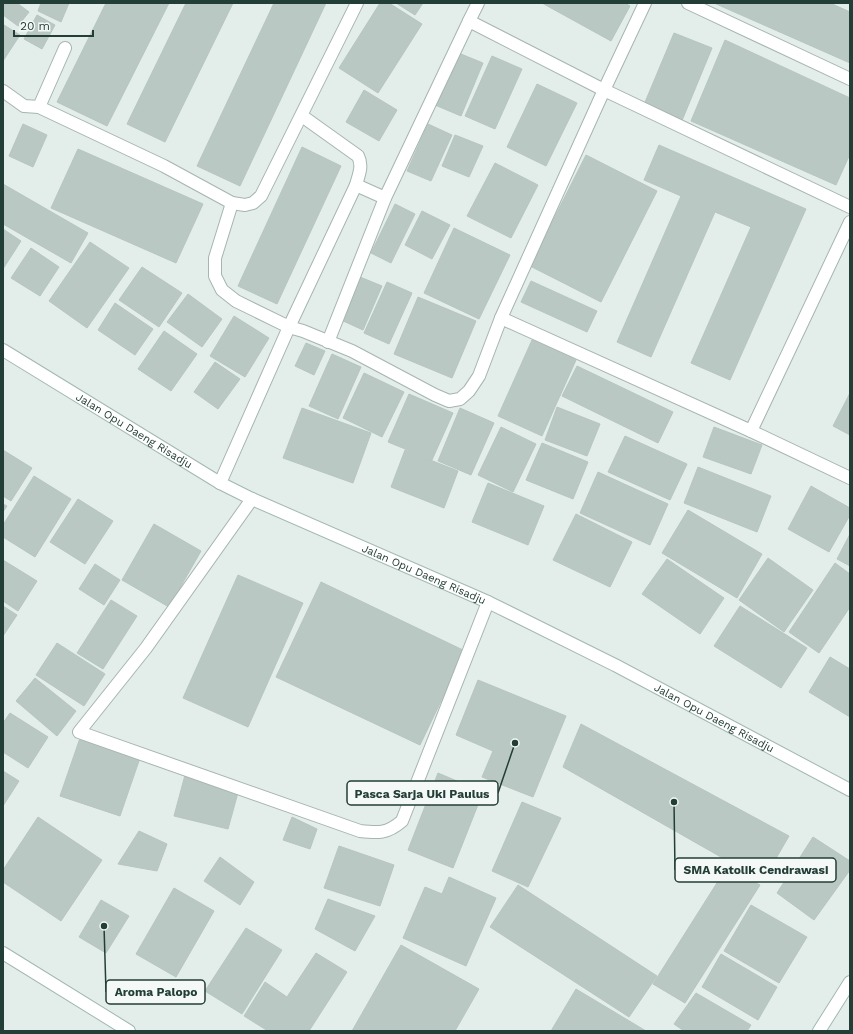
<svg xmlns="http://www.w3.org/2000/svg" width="853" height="1034" font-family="'Work Sans',sans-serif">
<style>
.building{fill:#b9c8c2;stroke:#b6c6c0}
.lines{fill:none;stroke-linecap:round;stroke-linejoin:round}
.street-casing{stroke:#a6b5b0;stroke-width:14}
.secondary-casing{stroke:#a2b8b1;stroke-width:14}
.street{stroke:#fff;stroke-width:12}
.secondary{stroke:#fff;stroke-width:12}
.labels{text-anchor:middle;stroke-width:4;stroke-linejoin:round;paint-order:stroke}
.street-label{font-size:11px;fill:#233e37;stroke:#f4f9f7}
.leader{fill:none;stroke:#233e37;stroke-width:1.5}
.callout-dot{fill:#233e37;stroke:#f4f9f7;stroke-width:1.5}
.callout{fill:#f4f9f7;stroke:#233e37;stroke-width:1.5}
.callout-label{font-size:12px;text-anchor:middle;font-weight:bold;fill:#233e37}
</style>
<rect width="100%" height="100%" fill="#e3ede9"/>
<g class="building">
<polygon points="3,3 17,3 29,12 18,26 3,15"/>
<polygon points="41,3 69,3 61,22 38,11"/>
<polygon points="106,3 169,3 107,126 57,102"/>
<polygon points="186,3 233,3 165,142 127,124"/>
<polygon points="274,3 326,3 240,186 197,166"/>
<polygon points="380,3 389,3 422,24 378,93 339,68"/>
<polygon points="396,3 423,3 415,15"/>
<polygon points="542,3 625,3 630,6 611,41"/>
<polygon points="714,3 830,3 850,12 850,63"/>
<polygon points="37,15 55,25 42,49 24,39"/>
<polygon points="4,25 20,35 3,61 3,27"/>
<polygon points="674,33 712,48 681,123 643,107"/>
<polygon points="725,40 850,98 850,154 836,185 691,121"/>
<polygon points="456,52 483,63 461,116 435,105"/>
<polygon points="492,56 522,69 495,129 465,116"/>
<polygon points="537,84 577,103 546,166 507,147"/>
<polygon points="364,90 397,110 379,141 346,122"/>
<polygon points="23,124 47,135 33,167 9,156"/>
<polygon points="428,124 452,135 431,181 407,171"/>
<polygon points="455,135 483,146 469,177 442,166"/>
<polygon points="659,145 806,209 730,380 691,363 751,227 715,212 651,357 617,342 681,196 644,180"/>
<polygon points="302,147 341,166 277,304 238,286"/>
<polygon points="78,149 203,204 176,263 51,208"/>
<polygon points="586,155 657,191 601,302 530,266"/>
<polygon points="495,163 538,185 511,238 467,216"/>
<polygon points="3,184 88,233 71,263 3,224"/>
<polygon points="395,204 415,214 391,263 371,253"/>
<polygon points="422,211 450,225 432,259 405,245"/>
<polygon points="454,228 510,255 479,319 424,293"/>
<polygon points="3,229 21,241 3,269"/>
<polygon points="90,242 129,268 87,328 49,301"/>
<polygon points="31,248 59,267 40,296 11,278"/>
<polygon points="142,267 182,293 159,327 119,300"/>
<polygon points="360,277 382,286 363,330 341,320"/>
<polygon points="531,281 597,311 587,332 521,302"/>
<polygon points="387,282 412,293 389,344 364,333"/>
<polygon points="188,294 222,319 202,347 167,322"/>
<polygon points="418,297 476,321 452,378 394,354"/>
<polygon points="115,303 153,329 135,355 98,330"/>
<polygon points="234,316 269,338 245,377 210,356"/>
<polygon points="164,331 197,354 171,391 138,369"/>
<polygon points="532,340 576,360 542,436 498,416"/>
<polygon points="306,343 325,351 314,375 295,366"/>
<polygon points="332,354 361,367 338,419 309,406"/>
<polygon points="215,362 240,379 218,409 194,392"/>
<polygon points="577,366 673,412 658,443 562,396"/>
<polygon points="364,373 404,392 382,437 343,418"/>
<polygon points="850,393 850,435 833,426"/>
<polygon points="409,394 453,413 432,460 388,442"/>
<polygon points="557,407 600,424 587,456 545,440"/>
<polygon points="302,408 371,433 353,483 283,458"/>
<polygon points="460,408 494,423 471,475 438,461"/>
<polygon points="501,427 536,444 513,492 478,475"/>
<polygon points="714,427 762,445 751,474 703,457"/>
<polygon points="625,436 687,464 670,500 608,472"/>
<polygon points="542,443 588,462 573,499 526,480"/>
<polygon points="3,450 32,468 11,501 3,496"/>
<polygon points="405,450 458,471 444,508 391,487"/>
<polygon points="698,467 771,496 757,532 684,503"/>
<polygon points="598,472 668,504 650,545 580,513"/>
<polygon points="34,476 71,499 35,557 3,537 3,525"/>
<polygon points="488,483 544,506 528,545 472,522"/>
<polygon points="811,486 850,508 850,515 829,552 788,529"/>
<polygon points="78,499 113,521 85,564 50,542"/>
<polygon points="3,504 7,506 3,512"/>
<polygon points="688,510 762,554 737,598 662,553"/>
<polygon points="576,514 632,542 610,587 553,560"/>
<polygon points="154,524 201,551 169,607 122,580"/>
<polygon points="850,534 850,566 837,559"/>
<polygon points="768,558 813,590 784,632 739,600"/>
<polygon points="667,559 724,598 700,634 642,594"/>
<polygon points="3,560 37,581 18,611 3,601"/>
<polygon points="835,563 850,574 850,607 819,653 789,632"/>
<polygon points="95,564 120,580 104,605 79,589"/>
<polygon points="238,575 303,603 248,727 183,698"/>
<polygon points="321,582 465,651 420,745 276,677"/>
<polygon points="111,600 137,616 103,669 77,653"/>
<polygon points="3,606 17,615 3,636"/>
<polygon points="740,606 807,648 781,688 714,646"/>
<polygon points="57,643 105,674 84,706 36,675"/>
<polygon points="830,657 850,669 850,717 809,692"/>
<polygon points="35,678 76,711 57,736 16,701"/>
<polygon points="478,680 566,716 533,797 482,777 493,751 456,735"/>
<polygon points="10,713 48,737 28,768 3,752 3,723"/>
<polygon points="581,724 789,836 763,881 563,767"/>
<polygon points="80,738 140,758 120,816 60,796"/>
<polygon points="3,771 19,781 3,806"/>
<polygon points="438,773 483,792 453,868 408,850"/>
<polygon points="185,775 239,789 228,829 174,816"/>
<polygon points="522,802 561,818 528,887 492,871"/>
<polygon points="38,817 102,860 61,921 3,882 3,870"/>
<polygon points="292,817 317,829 310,849 283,840"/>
<polygon points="139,831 167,844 157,871 118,864"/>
<polygon points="813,837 850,861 850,870 814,920 777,893"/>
<polygon points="339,846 394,865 380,906 324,888"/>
<polygon points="220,857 254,882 240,905 204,881"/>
<polygon points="727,867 760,885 685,1003 653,984"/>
<polygon points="449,877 496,898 466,966 403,938 425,887 442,894"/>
<polygon points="518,885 657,976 629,1017 490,927"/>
<polygon points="174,888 214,911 176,977 136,954"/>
<polygon points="328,899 375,916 355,951 315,929"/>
<polygon points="101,900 129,916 106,953 79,937"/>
<polygon points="751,905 807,937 779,983 724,951"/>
<polygon points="246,928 282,950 242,1014 205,991"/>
<polygon points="401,945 479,989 455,1031 352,1031"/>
<polygon points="316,953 347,972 309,1031 268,1031 244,1016 265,982 287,997"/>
<polygon points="721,954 777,987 758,1020 702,987"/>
<polygon points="576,989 646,1031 551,1031"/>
<polygon points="696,993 751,1025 747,1031 684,1031 674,1024"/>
</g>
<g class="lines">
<g class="street-casing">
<g id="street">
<polyline points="478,3 469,21 604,90 850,207"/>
<polyline points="688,3 850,79"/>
<polyline points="3,91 24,106 39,107 65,48"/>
<polyline points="39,107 164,166 232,203 245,205 253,203 261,196 357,3"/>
<polyline points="356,185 385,198"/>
<polyline points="232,203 215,258 215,276 222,290 236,301 289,327 303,331 352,351 435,395 449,401 460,399 469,391 479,376 501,318 604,90 645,3"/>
<polyline points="501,318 751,431 850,478"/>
<polyline points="328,342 385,198 469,21"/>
<polyline points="751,431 850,222"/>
<path d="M220,483L289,327L356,185C359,174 363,166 358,156L302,116"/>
<path d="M252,499L146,648L79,732L360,831C378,833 387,834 402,821L488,602"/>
</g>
</g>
<g class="secondary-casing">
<g id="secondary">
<path id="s1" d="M3,350L220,483L252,499L488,602L615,665L850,790"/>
<polyline points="3,953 129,1031"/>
<polyline points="819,1031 850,982"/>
</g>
</g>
<use href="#street" class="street"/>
<use href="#secondary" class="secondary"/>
</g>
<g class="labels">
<g class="street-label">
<text dy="4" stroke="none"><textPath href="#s1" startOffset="154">Jalan Opu Daeng Risadju</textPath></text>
<text dy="4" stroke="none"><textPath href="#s1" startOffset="478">Jalan Opu Daeng Risadju</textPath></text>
<text dy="4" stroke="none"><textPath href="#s1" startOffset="802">Jalan Opu Daeng Risadju</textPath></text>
</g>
</g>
<path class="leader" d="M515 743L498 793M674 802L675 870M104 926L106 992"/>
<g class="callout-dot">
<circle cx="515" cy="743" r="4"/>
<circle cx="674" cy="802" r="4"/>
<circle cx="104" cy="926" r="4"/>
</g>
<g class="callout">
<rect x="347" y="781" width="151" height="24" rx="4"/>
<rect x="675" y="858" width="161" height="24" rx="4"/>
<rect x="106" y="980" width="99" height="24" rx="4"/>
</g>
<g class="callout-label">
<text x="422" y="798">Pasca Sarja Uki Paulus</text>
<text x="756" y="874">SMA Katolik Cendrawasi</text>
<text x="156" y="996">Aroma Palopo</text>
</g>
<rect width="853" height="1034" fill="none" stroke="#233e37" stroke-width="8"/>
<path d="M14 30v6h79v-6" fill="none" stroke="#233e37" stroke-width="2"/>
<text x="20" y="30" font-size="12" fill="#233e37" stroke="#f4f9f7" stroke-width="3" paint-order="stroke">20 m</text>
</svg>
